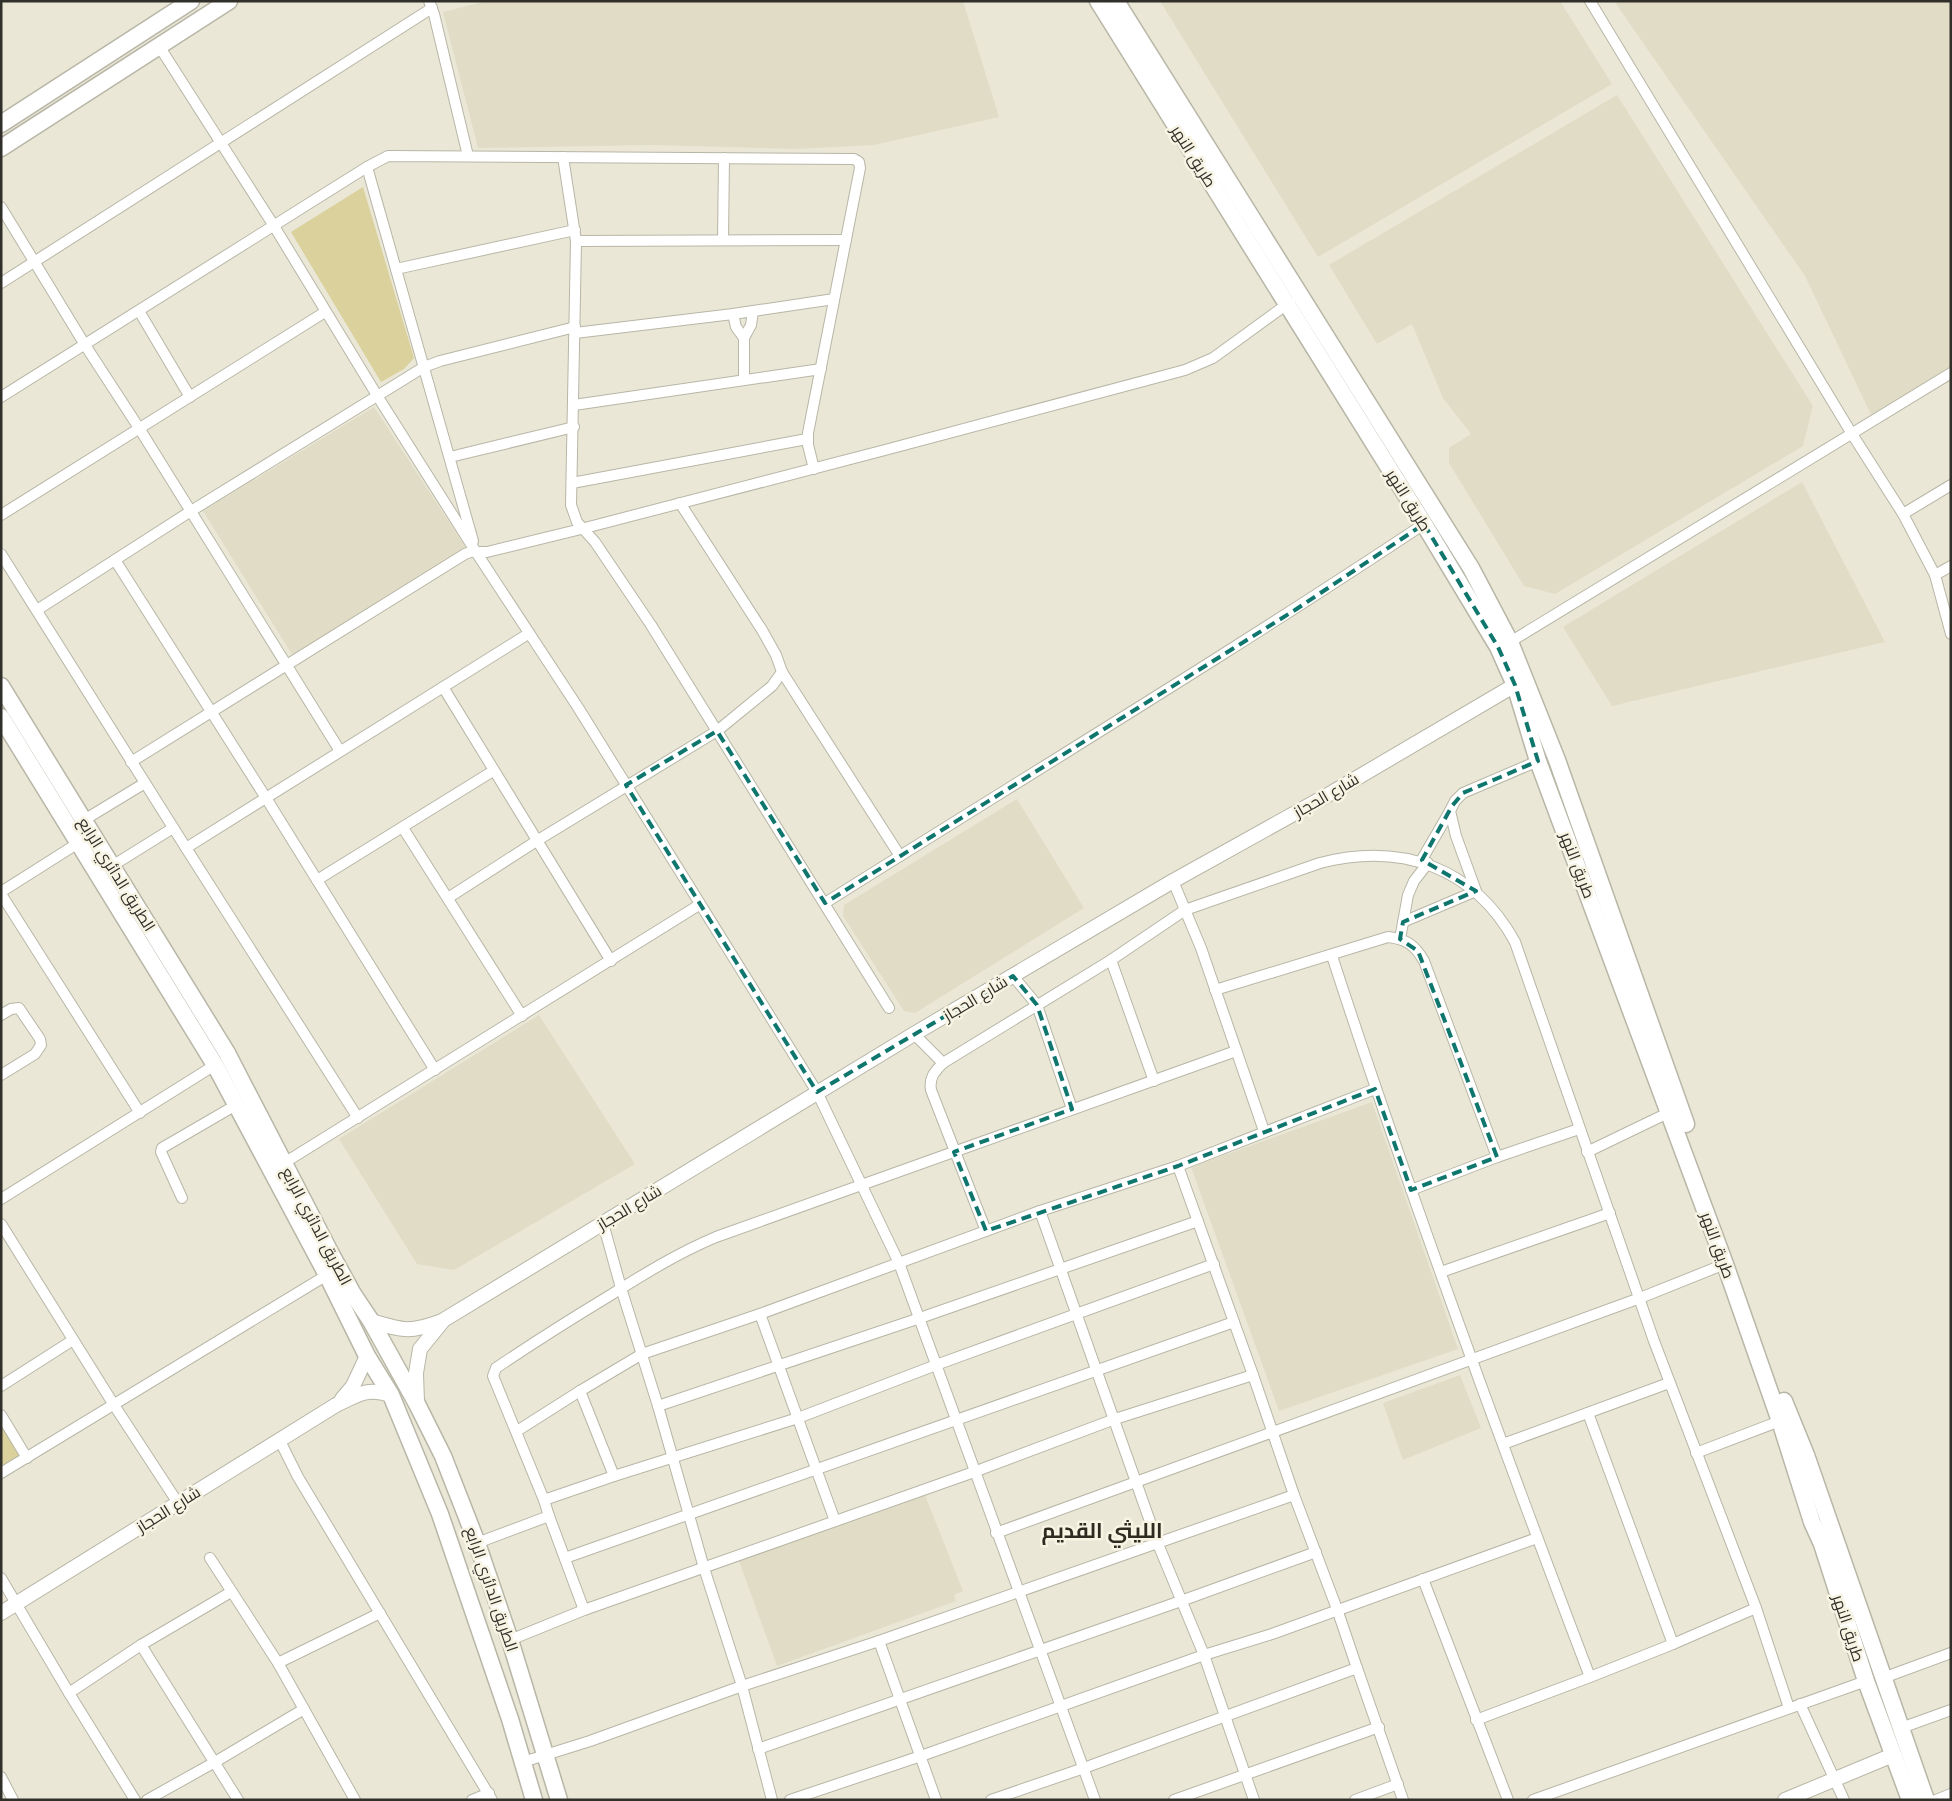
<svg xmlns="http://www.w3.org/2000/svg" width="1952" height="1801" font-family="Raleway,Cairo,sans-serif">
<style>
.built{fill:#e0dcc5}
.green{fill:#dad19c}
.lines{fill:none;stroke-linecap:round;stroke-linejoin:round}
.street-casing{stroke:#b8b6a6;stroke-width:12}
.secondary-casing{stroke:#b8b6a6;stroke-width:16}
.primary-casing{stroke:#b8b6a6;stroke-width:19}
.street{stroke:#fff;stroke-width:10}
.secondary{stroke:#fff;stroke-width:14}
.primary{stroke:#fff;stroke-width:16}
.marked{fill:none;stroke:#0f766e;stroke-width:4;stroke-dasharray:10 6;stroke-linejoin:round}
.labels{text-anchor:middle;stroke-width:5;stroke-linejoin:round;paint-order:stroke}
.street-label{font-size:16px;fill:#302f29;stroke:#f7f4e4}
.district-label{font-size:21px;font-weight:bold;fill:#2e2c20;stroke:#f7f4e4}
</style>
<rect width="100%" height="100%" fill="#eae7d7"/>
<g class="built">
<polygon points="486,1 963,1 999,117 874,145 796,149 653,145 478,148 443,12"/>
<polygon points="1160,1 1560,1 1612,84 1318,257"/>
<polygon points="1614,1 1951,1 1951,381 1873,419 1805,276"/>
<polygon points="1617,95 1813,406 1803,446 1555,594 1524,586 1449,463 1449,448 1471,434 1443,398 1412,324 1377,344 1329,265"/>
<polygon points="374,407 466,548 293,656 203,511"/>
<polygon points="1802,482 1885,642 1612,706 1563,627"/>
<polygon points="1017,799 1084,908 915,1013 904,1011 843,916 844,905"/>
<polygon points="539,1015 635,1164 454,1270 417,1264 339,1139"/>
<polygon points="1372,1102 1458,1349 1279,1411 1191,1167"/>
<polygon points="1460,1375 1481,1428 1403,1460 1383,1403"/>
<polygon points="925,1495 963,1591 954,1595 956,1601 777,1666 739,1561"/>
</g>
<g class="green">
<polygon points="363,187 414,358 404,369 381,382 291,232"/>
<polygon points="1,1419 26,1457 1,1472"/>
</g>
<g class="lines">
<g class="street-casing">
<g id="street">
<polyline points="429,1 434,14 468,156"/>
<polyline points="1590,1 1852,434 1903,514 1935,575 1951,634"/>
<polyline points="159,46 274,226 378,397 476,552 579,709 817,1092 899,1263 1095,1800"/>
<polyline points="563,157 576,241 571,505 577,522 595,542 651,625 889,1008"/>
<polyline points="367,167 473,541"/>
<polyline points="1,207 85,345 139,428 340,751"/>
<polyline points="723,240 724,158"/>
<polyline points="576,241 846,240"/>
<polyline points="396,269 575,230"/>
<polyline points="1,283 432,8"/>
<polyline points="139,311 190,397"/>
<polyline points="733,314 736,327 744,338"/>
<polyline points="575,333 733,314 834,299"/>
<polyline points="744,380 744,338 751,325 753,311"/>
<polyline points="1,397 367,167 388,156 854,159 859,162 860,168 808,433 808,445 814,469"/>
<polyline points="574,405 821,369"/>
<polyline points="450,457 574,427"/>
<polyline points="572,483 807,439"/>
<polyline points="1903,514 1951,485"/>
<polyline points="1,515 325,312"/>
<polyline points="1,554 186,848 358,1118"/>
<polyline points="115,560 266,798 435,1070"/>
<polyline points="1935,575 1951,566"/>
<polyline points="37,610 191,511 424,367 440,361 575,327"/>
<polyline points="1510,642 1951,373"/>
<polyline points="782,672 900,856"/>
<polyline points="443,687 611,961"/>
<polyline points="131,762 465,554 470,552 487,552 581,529 885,450 1185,370 1213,358 1290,302"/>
<polyline points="84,820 145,783"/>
<polyline points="403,828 522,1016"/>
<polyline points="186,848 528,634"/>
<polyline points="1421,861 1450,811"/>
<polyline points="112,866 173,828"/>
<polyline points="317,880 493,771"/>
<polyline points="1173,881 1201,948 1264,1131"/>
<polyline points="1,892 83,840"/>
<polyline points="1,894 140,1113"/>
<polyline points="448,898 538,840 717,731 772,686 782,672 776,655 762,630 680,503"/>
<path d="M825,903C1025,777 1227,655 1424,524"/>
<polyline points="1403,922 1476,891 1456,836 1450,811 1455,801 1463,793 1538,761"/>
<polyline points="1400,939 1408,895 1414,881 1428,863"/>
<path d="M1332,956C1411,1199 1499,1438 1590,1677L1673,1644L1756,1608"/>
<polyline points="1111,960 1154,1081"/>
<polyline points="1013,976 1037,1005 1072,1109"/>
<path d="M1215,990L1388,937C1406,939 1415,945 1424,961L1497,1157"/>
<polyline points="1,1015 11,1009 19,1008 40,1039 41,1045 35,1054 1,1075"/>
<polyline points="914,1034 943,1063"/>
<polyline points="1587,1152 1670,1112"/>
<polyline points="284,1163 699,905"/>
<polyline points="1178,1166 1253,1375 1294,1495 1337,1609 1357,1668"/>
<polyline points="1411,1190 1497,1157 1579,1129"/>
<polyline points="182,1198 161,1152 162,1148 236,1105"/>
<polyline points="1,1199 215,1065"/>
<polyline points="1040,1211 1158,1544 1204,1655 1254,1800"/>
<polyline points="603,1223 621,1288 658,1406 704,1568 742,1686 772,1800"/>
<polyline points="1,1224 114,1405 178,1503"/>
<path d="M986,1231L931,1090C929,1078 934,1072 943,1063L1111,960L1185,910L1320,863C1401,842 1474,867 1515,942L1654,1341L1756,1608L1789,1708"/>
<polyline points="1441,1272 1610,1213"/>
<polyline points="760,1314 835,1521"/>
<polyline points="1,1386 73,1340"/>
<polyline points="580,1391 614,1476"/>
<polyline points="658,1406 920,1318 1198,1221"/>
<polyline points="1588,1413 1673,1644"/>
<polyline points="1,1415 27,1458"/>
<polyline points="517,1431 580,1391 642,1354 760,1314 1040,1211 1178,1166 1375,1089"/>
<polyline points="279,1439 298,1477 492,1800"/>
<polyline points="1503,1444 1669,1383"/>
<polyline points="1696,1453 1780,1421"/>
<polyline points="1,1473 327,1275"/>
<path d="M544,1500L493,1376L496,1368C533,1343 571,1319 609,1296C644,1274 678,1253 716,1237L1236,1051"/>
<polyline points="549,1516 584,1610"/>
<polyline points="996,1533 1640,1298 1725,1264"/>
<polyline points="477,1543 549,1516 544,1500 614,1476 798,1418 936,1365 1214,1264"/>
<polyline points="210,1558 278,1663 355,1800"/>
<polyline points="565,1558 1234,1322"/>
<polyline points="1,1578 69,1693 135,1800"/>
<polyline points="1423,1579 1508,1800"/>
<polyline points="510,1640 584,1610 974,1472 1115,1419 1253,1375"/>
<polyline points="879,1641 936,1800"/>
<polyline points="141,1645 238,1800"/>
<polyline points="278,1663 380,1613"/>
<polyline points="1883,1678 1951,1653"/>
<polyline points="69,1693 141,1645 231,1592"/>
<polyline points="1800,1704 1844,1800"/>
<polyline points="1476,1720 1590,1677"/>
<polyline points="1901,1728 1951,1710"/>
<polyline points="758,1749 1181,1601 1316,1552"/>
<polyline points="523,1762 590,1741 742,1686 879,1641 1294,1495"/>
<polyline points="1,1777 13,1800"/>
<polyline points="147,1800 215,1762 304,1709"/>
<polyline points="472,1800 489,1793"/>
<polyline points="790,1800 921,1756 1204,1655 1272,1634 1537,1538"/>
<polyline points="991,1800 1084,1768 1357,1668 1403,1800"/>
<polyline points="1174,1800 1379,1727"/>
<polyline points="1355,1800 1398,1784"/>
<polyline points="1533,1800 1866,1681"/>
<polyline points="1936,1800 1951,1794"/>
</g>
</g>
<g class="secondary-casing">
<g id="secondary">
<path d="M371,1321C404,1331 410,1333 442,1321L914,1034L1173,881L1333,792L1515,685"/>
<polyline points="342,1399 353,1386 367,1356"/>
<polyline points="417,1402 416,1373 420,1349 442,1322"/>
<path d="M1,1613L336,1405C358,1395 365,1387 391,1395"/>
<polyline points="1785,1800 1893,1755"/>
</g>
</g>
<g class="primary-casing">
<g id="primary">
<polyline points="1098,1 1424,524 1498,647 1515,685 1538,761 1725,1264 1780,1421 1812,1522 1822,1544 1866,1681 1910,1800"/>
<polyline points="1116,1 1471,568 1510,642 1557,760 1686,1124"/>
<polyline points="1,124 191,1"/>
<polyline points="1,148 229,1"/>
<polyline points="1,686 227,1053 331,1254 353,1294 371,1321 417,1404 443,1456 477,1543 510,1640 559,1800"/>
<polyline points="1,717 215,1065 327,1275 367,1356 391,1395 440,1514 510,1719 534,1800"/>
<polyline points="1784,1401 1806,1455 1926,1800"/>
</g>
</g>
<use href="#street" class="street"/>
<use href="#secondary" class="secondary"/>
<use href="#primary" class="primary"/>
</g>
<path class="marked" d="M1424,524L1498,647L1515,685L1538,761L1463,793L1452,806L1422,860L1476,891L1403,922L1400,939L1418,951L1497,1157L1411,1190L1375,1089L1178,1166L986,1231L954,1152L1072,1109L1037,1005L1013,976L817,1092L626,785L717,731L825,903L1295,610Z"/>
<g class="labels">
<g class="street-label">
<text transform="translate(1194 156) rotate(58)" y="6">طريق النهر</text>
<text transform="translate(1409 500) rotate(58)" y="6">طريق النهر</text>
<text transform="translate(1326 795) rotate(-30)" y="6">شارع الحجاز</text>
<text transform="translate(1578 865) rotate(69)" y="6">طريق النهر</text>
<text transform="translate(117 874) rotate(58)" y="6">الطريق الدائري الرابع</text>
<text transform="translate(975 998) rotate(-31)" y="6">شارع الحجاز</text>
<text transform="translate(629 1207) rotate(-31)" y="6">شارع الحجاز</text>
<text transform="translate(317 1226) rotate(62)" y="6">الطريق الدائري الرابع</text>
<text transform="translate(1718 1245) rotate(70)" y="6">طريق النهر</text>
<text transform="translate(168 1509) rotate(-32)" y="6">شارع الحجاز</text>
<text transform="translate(492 1589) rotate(71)" y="6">الطريق الدائري الرابع</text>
<text transform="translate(1849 1628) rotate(72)" y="6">طريق النهر</text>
</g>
<g class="district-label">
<text x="1102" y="1538">الليثي القديم</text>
</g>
</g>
<rect width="1952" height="1801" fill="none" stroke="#302f29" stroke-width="5"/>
</svg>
